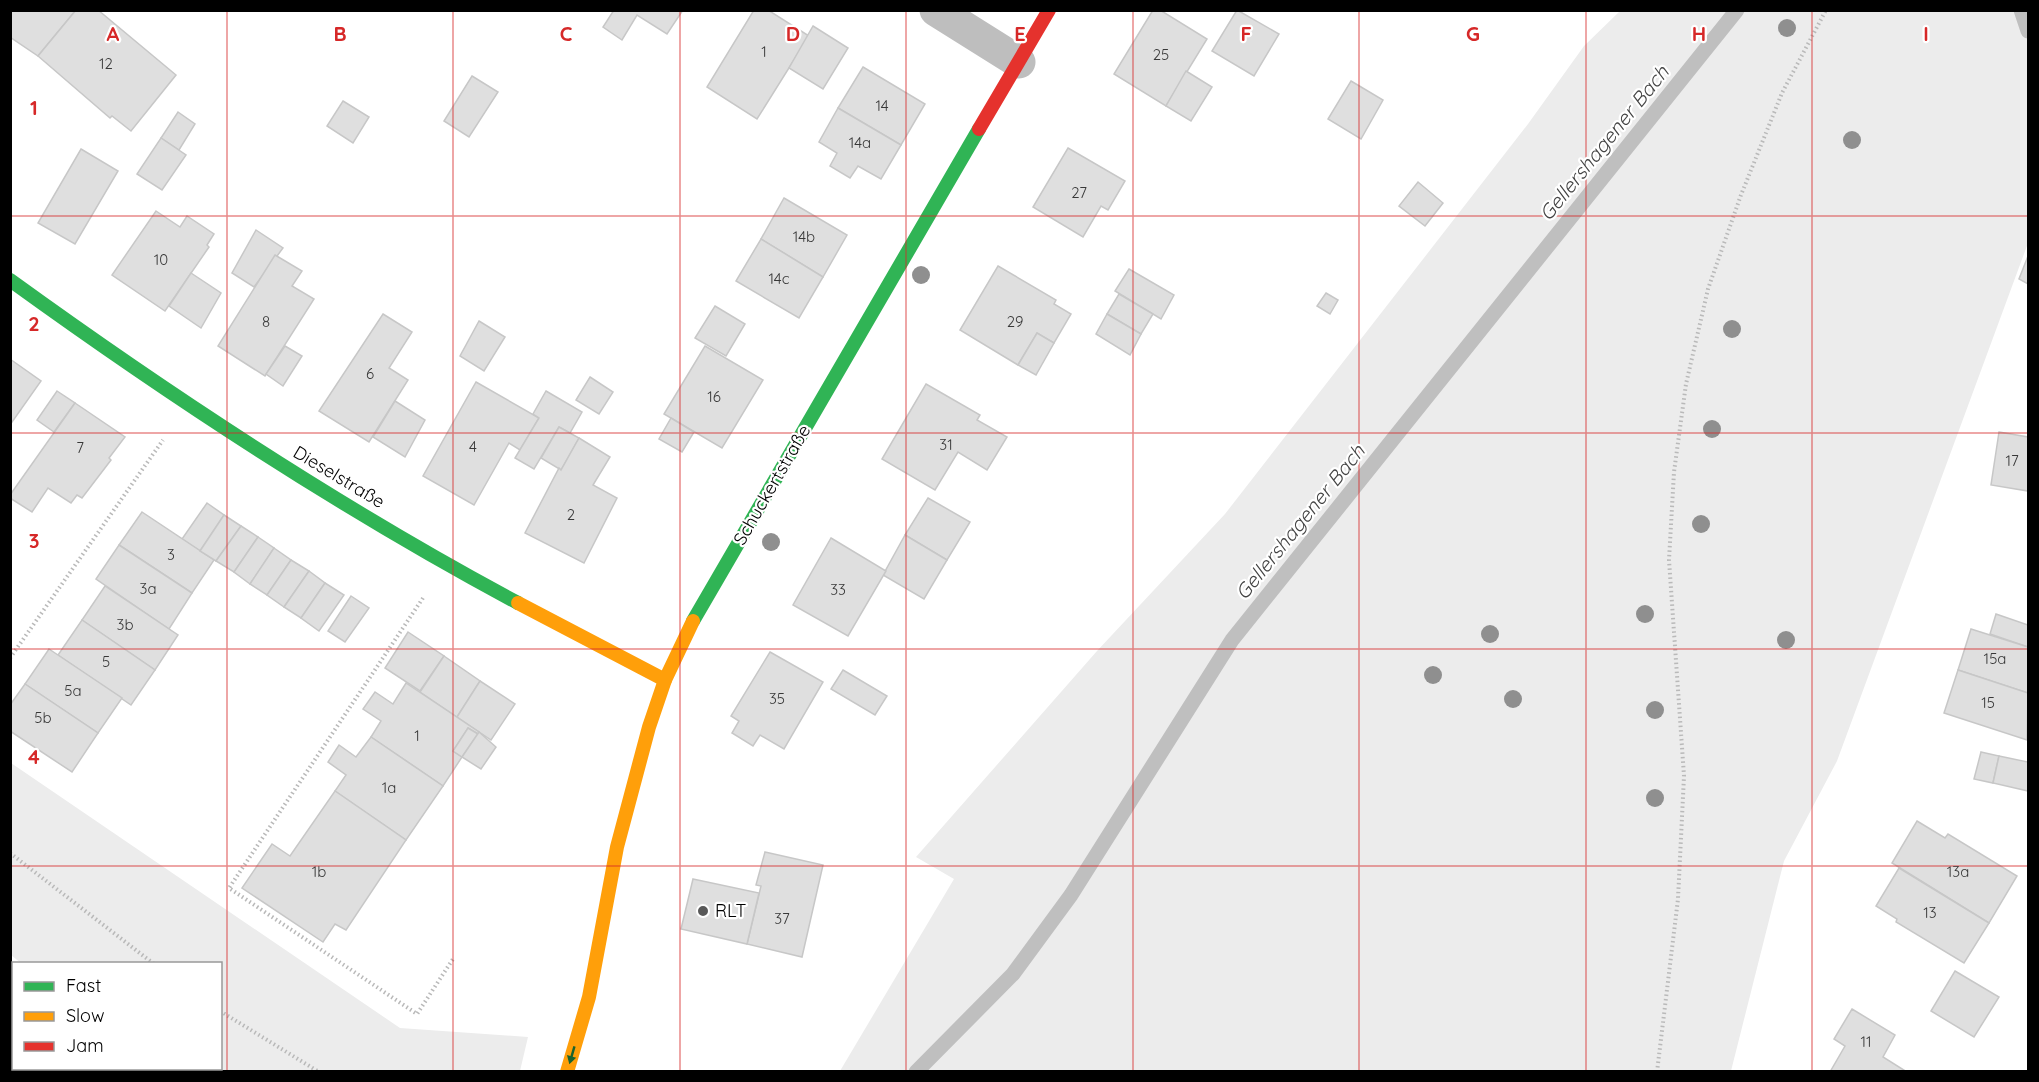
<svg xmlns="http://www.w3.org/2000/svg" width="2039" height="1082" font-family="Quicksand,sans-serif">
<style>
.green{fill:#ececec}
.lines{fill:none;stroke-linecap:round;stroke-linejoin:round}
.stream{stroke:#bfbfbf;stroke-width:15}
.building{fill:#dfdfdf;stroke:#c7c7c7;stroke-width:1.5}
.path{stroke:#b9b9b9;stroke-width:4;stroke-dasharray:1.5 3;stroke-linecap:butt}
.street{stroke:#bebebe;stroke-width:33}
.fast{stroke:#30b455;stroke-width:14}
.slow{stroke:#ff9f0a;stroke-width:14}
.jam{stroke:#e5322d;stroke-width:14}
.tree{fill:#8f8f8f}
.oneway{fill:#1a632f}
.grid{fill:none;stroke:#d62828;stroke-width:1.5;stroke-opacity:0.55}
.poi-dot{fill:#595959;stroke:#fff;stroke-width:2}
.labels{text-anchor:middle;stroke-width:4.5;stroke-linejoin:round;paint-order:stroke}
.number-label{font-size:15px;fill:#383838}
.street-label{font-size:18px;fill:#000;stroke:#fff}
.poi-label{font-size:18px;fill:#000;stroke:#fff;text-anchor:start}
.water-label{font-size:20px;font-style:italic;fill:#444;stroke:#fff}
.grid-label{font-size:20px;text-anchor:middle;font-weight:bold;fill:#d62828;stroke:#fff;stroke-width:4.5;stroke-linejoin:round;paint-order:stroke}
</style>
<rect width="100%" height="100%" fill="#fff"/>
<g class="green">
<polygon points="1620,11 2028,11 2028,243 1837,761 1784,861 1731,1071 840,1071 954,879 916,857 1097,651 1225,514 1528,124 1584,46"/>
<polygon points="11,763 400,1028 528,1037 520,1071 193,1071 188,1069 220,1068 220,964 22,964 11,955"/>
</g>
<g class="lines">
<g class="stream">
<polyline points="2021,10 2028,31"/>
<polyline points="916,1072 1013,974 1071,895 1232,640 1737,10"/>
</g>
</g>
<g class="building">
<polygon points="10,10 76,10 38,56 10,37"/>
<polygon points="76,10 98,10 176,75 131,131 112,116 110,118 38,56"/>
<polygon points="614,10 683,10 667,34 637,15 622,40 603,27"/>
<polygon points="754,10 768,10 809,36 757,119 707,87"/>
<polygon points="1153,10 1160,10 1207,39 1166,106 1114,74"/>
<polygon points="1237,10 1279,34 1254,76 1212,51"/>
<polygon points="813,26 848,48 823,89 789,68"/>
<polygon points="863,67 925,104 901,145 838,108"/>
<polygon points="1186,71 1212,87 1191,121 1166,106"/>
<polygon points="472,76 498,92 469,137 444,121"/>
<polygon points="1351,81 1383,100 1361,139 1328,119"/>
<polygon points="343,101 369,117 353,143 327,126"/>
<polygon points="838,108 901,145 881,179 858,166 850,178 830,166 837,153 819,142"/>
<polygon points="178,112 195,124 179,150 161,138"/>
<polygon points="161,138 186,155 162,190 137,174"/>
<polygon points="1068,148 1125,181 1108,210 1101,206 1083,237 1033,207"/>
<polygon points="81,149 118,171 75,244 38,223"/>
<polygon points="1418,182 1443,203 1425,226 1399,206"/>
<polygon points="784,198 847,235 823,277 761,239"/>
<polygon points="156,211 180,227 187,216 214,234 207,245 209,247 165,311 112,275"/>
<polygon points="256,230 283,248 254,287 232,273"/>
<polygon points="761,239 823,277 799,318 736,281"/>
<polygon points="275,255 302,271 292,286 314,299 265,376 218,346"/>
<polygon points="2028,256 2028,284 2019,279"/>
<polygon points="998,266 1056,300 1054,304 1071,314 1054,343 1037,333 1018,365 960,330"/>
<polygon points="1129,269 1174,295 1161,319 1115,291"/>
<polygon points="191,273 221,293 201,328 169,306"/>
<polygon points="1326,293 1338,300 1330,314 1317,306"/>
<polygon points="1119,294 1153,314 1141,334 1107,314"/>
<polygon points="715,306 745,324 726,356 695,338"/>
<polygon points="383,314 412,332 389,368 408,380 369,442 319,411"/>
<polygon points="1107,314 1141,334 1130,355 1096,334"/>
<polygon points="479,321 505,337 484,371 460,356"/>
<polygon points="1037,333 1054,343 1036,375 1018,365"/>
<polygon points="285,346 302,356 283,386 266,374"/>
<polygon points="705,346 763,380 722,448 664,414"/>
<polygon points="10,359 41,381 10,425"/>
<polygon points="590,377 613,392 599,414 576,400"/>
<polygon points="476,382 539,418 520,450 509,443 474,505 423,476"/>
<polygon points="926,384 980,415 977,420 1007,437 987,470 958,452 935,490 882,459"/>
<polygon points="57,391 75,403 54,432 37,420"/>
<polygon points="546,391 582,412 570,433 559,427 534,469 515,458 539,418 533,414"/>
<polygon points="395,401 425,420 405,457 373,437"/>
<polygon points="75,403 125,437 109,458 111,460 82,498 77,495 71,503 48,488 32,512 10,498 10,495"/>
<polygon points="671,418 694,432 682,452 659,439"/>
<polygon points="559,427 579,438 561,470 541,458"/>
<polygon points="1999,432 2028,437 2028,491 1991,485"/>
<polygon points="579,438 610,457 593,485 617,498 584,563 525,533 559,468 561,470"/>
<polygon points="928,498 970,522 947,560 905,535"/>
<polygon points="207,503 224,515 200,551 182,539"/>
<polygon points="142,512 214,560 192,593 119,545"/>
<polygon points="224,515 241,526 216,561 200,551"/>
<polygon points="241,526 258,537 234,572 216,561"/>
<polygon points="905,535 947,560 924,599 883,575"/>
<polygon points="258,537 274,548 250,584 234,572"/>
<polygon points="831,538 886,571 848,636 793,605"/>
<polygon points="119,545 192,593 169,629 96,579"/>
<polygon points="274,548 291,560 267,595 250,584"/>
<polygon points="291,560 309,571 284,607 267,595"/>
<polygon points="309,571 325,583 301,618 284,607"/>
<polygon points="325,583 344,595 319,631 301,618"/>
<polygon points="105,586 178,635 155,670 82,620"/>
<polygon points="351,596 369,608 345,642 328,631"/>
<polygon points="1996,614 2028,625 2028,647 1990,634"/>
<polygon points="82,620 155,670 131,705 58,655"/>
<polygon points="1971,629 2028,647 2028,693 1958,670"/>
<polygon points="408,632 444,656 420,691 385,668"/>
<polygon points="49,649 122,698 98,733 25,684"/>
<polygon points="770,652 823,682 784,749 760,735 753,746 732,733 739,721 731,716"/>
<polygon points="444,656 480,681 457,717 420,692"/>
<polygon points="843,670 887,696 875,715 831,689"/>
<polygon points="1958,670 2028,693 2027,740 1944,713"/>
<polygon points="480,681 515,704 491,740 457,717"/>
<polygon points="406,683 479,732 478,734 468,728 453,751 462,757 443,786 371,737 381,721 363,709 375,692 393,704"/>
<polygon points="25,684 98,733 72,772 10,731 10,705"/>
<polygon points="468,728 478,734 462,757 453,751"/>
<polygon points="479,732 496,747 481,769 462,757"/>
<polygon points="371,737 443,786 406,840 335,791 346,775 328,762 339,745 356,757"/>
<polygon points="1981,752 1999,756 1993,783 1974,779"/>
<polygon points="1999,756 2028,762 2028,791 1993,783"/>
<polygon points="335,791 406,840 346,930 335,924 323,942 242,888 272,844 290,856"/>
<polygon points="1917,821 1945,838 1948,834 2017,876 1989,923 1892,863"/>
<polygon points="765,852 823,865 802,957 747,944 761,886 756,885"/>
<polygon points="1899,868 1989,923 1964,963 1896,922 1897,919 1876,906"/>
<polygon points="693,879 759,893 747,944 681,929"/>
<polygon points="1955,971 1999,997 1974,1037 1931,1011"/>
<polygon points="1852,1009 1895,1035 1883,1057 1907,1072 1830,1072 1845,1046 1834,1039"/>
<polygon points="101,1068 146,1068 151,1072 99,1072"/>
</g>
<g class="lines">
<g class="path">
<polyline points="423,598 229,888 417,1014 453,959"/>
<polyline points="10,658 163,440"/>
<polyline points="10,853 154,964"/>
<polyline points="220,1011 319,1072"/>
<polyline points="1657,1072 1678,899 1684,776 1669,560 1674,472 1686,384 1708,289 1741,195 1782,93 1826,10"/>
</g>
<polyline class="street" points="936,10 1019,62"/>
<g class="fast">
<path d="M10,280C173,398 340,508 518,603"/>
<polyline points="693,621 979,129"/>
</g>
<g class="slow">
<polyline points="518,603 665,680"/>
<polyline points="567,1072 589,997 617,847 649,727 665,680 693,621"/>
</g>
<polyline class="jam" points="979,129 1049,10"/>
</g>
<g class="tree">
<circle cx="1787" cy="28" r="9"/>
<circle cx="1852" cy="140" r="9"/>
<circle cx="921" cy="275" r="9"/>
<circle cx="1732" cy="329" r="9"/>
<circle cx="1712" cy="429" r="9"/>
<circle cx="1701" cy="524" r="9"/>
<circle cx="771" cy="542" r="9"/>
<circle cx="1645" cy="614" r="9"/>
<circle cx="1490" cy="634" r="9"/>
<circle cx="1786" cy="640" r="9"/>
<circle cx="1433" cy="675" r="9"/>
<circle cx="1513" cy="699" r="9"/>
<circle cx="1655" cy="710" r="9"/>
<circle cx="1655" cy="798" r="9"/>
</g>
<defs><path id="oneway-solid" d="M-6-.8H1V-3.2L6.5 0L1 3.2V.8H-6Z" transform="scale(1.5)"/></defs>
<use class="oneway" href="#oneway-solid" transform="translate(572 1055) rotate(106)"/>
<path class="grid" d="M227,10V1072M453,10V1072M680,10V1072M906,10V1072M1133,10V1072M1359,10V1072M1586,10V1072M1812,10V1072M10,216H2028M10,433H2028M10,649H2028M10,866H2028"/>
<circle class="poi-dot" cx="703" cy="911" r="6"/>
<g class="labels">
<g class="number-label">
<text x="764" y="57">1</text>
<text x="1161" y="60">25</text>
<text x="106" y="69">12</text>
<text x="882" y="111">14</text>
<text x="860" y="148">14a</text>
<text x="1079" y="198">27</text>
<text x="804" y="242">14b</text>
<text x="161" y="265">10</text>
<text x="779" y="284">14c</text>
<text x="266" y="327">8</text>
<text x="1015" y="327">29</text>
<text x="370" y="379">6</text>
<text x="714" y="402">16</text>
<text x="946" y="450">31</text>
<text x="473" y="452">4</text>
<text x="80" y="453">7</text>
<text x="2012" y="466">17</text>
<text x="571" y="520">2</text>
<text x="171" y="560">3</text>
<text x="148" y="594">3a</text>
<text x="838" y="595">33</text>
<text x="125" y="630">3b</text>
<text x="1995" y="664">15a</text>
<text x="106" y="667">5</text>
<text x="73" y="696">5a</text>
<text x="777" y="704">35</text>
<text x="1988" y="708">15</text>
<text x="43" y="723">5b</text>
<text x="417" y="741">1</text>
<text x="389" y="793">1a</text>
<text x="319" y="877">1b</text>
<text x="1958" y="877">13a</text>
<text x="1930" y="918">13</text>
<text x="782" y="924">37</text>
<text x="1866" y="1047">11</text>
</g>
<g class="street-label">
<text transform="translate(339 477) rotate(31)" y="6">Dieselstraße</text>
<text transform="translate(772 485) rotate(-60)" y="6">Schuckertstraße</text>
</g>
<g class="poi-label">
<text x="715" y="917">RLT</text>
</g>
<g class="water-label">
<text transform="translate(1604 143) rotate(-51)" y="7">Gellershagener Bach</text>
<text transform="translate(1300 522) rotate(-51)" y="7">Gellershagener Bach</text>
</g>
</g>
<g class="grid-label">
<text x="113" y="41">A</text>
<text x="340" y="41">B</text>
<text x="566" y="41">C</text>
<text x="793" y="41">D</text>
<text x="1020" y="41">E</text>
<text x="1246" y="41">F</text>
<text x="1473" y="41">G</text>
<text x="1699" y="41">H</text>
<text x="1926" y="41">I</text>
<text x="34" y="115">1</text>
<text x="34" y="331">2</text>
<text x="34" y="548">3</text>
<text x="34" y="764">4</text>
</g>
<rect width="2039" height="1082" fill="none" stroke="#000000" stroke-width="24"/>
<rect x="12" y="962" width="210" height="108" fill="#ffffff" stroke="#999999" stroke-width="1.5"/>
<rect x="24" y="982" width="30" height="9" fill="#30b455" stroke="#999999" stroke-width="1.5"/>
<text x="66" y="992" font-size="18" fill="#000000">Fast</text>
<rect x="24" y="1012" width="30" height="9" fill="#ff9f0a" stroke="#999999" stroke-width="1.5"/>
<text x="66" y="1022" font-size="18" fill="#000000">Slow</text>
<rect x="24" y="1042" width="30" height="9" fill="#e5322d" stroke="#999999" stroke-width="1.5"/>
<text x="66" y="1052" font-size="18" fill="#000000">Jam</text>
</svg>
